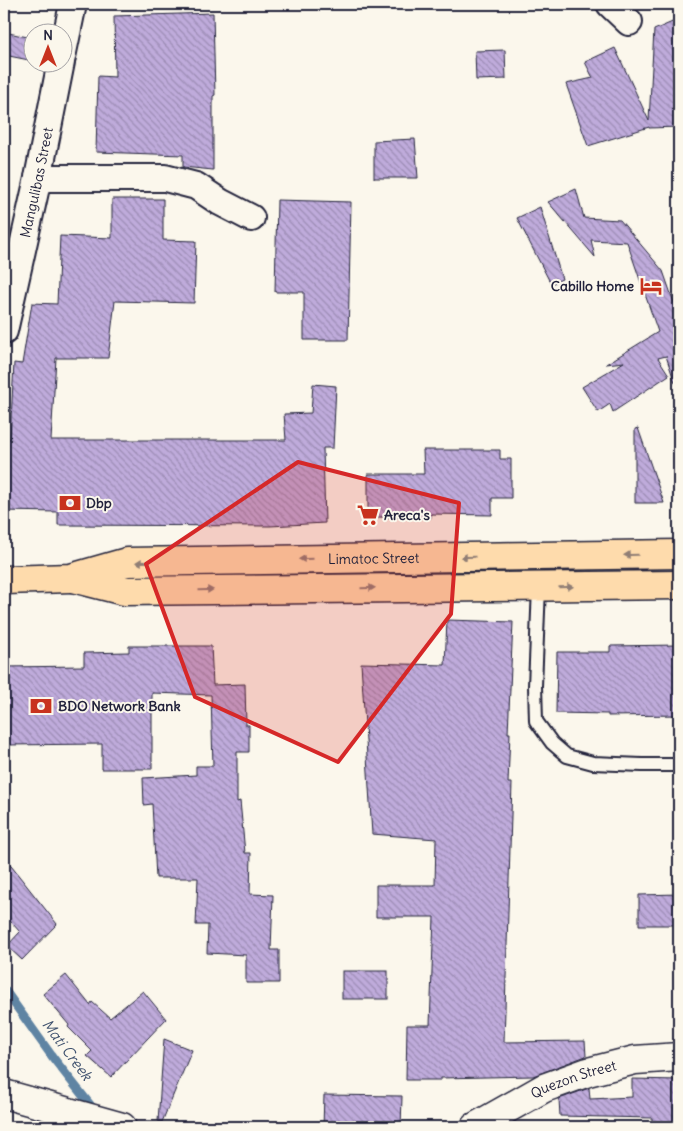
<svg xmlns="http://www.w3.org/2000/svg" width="683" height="1131" font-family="Delius,sans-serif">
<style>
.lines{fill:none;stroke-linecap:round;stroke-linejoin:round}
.stream{stroke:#5f84a3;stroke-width:9}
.building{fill:url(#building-back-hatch);stroke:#22223b}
.service-casing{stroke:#22223b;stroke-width:16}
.minor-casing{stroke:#22223b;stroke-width:30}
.tertiary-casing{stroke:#22223b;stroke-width:31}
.primary-casing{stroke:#22223b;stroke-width:31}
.service{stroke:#fbf7ec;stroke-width:12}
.minor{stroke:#fbf7ec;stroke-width:26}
.tertiary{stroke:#fbf7ec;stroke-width:28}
.primary{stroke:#fedbac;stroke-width:28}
.oneway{fill:#907e74}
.marked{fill:#d62828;fill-opacity:0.2;stroke:#d62828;stroke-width:4;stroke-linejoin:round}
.labels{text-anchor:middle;stroke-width:4;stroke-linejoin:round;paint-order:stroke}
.street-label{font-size:14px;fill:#22223b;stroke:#fbf7ec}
.poi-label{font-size:14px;font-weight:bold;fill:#22223b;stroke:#fbf7ec;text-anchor:start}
.water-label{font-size:15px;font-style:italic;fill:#41536f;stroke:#fbf7ec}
</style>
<defs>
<pattern id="building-back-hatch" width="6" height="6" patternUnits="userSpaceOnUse" patternTransform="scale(1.25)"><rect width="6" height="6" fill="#bfabdb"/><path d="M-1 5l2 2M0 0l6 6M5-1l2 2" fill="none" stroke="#9b8bb3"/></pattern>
</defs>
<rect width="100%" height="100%" fill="#fbf7ec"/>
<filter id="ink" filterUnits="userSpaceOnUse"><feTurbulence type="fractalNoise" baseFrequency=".02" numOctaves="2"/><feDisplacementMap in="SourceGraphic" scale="10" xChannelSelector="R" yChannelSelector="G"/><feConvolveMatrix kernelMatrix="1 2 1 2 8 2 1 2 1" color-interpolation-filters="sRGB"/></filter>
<g filter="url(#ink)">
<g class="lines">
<polyline class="stream" points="4,989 54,1059 95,1111"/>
</g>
<g class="building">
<polygon points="213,13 215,95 213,96 213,170 183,167 183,155 96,152 98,76 115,77 114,16"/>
<polygon points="677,20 676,90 679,89 679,127 649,128 649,127 588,146 566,84 593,78 585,62 615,48 649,121 654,30"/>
<polygon points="4,32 32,38 29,60 4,55"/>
<polygon points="505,50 506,79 476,80 475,51"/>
<polygon points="415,139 418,178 374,178 374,141"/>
<polygon points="576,189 584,218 620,220 663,271 679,317 679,383 675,383 666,356 658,358 669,375 613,412 610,404 598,412 582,387 624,362 606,364 658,332 627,242 591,240 595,257 548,202"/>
<polygon points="112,199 163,199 163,240 196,241 194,303 115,301 108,358 56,358 51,440 286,440 284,414 311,413 313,384 336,386 333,448 323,448 325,523 270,526 58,525 58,512 4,511 4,439 10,439 14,363 22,364 32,303 57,304 60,236 112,238"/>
<polygon points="277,200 351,202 348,340 304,340 304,292 275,292"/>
<polygon points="540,207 562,279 551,284 517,218"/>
<polygon points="638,428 664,503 635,503 635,429"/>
<polygon points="423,450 500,450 500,459 511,459 511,498 492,498 492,515 431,514 431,518 376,517 376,509 368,509 368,474 424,474"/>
<polygon points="447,620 513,622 508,733 510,733 508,783 512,783 504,1042 585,1041 586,1056 533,1076 441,1078 441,1080 406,1080 407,1025 430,1025 434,917 376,917 376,885 435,885 436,839 372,834 361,663 445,665"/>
<polygon points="679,645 679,715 608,716 608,714 556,713 557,652 610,652 610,646"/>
<polygon points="129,646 211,646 213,685 245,684 246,725 249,725 249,752 237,752 237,802 240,801 245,853 251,853 250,894 273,895 271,950 279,950 279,983 246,983 246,955 207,953 208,925 196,925 198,878 156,878 152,804 144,805 143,778 196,775 196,766 213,766 211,695 152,693 152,769 102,769 102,744 4,745 4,667 84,666 84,653 129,652"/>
<polygon points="4,857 57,924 22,960 7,946 20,932 4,914"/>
<polygon points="679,894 679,925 639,925 639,895"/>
<rect x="342" y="971" width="46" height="28"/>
<polygon points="66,975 90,1005 92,1002 110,1018 143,991 166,1019 111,1077 87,1056 92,1051 68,1027 69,1025 43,994"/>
<polygon points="164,1039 192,1050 162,1122 158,1121"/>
<polygon points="632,1079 678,1080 677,1127 652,1127 652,1118 560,1116 559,1099 589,1088 590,1099 632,1097"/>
<polygon points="324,1095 402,1096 401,1127 323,1127"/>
</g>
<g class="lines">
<g class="service-casing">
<polyline id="service" points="539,587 535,686 536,721 552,743 567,756 593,763 642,765 679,765"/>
</g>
<g class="minor-casing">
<g id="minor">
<polyline points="610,4 629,22"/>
<polyline points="62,57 73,4"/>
<polyline points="38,178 165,178 196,186 220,202 251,218"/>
<path id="s1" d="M4,331L38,178L61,62"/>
</g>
</g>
<g class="tertiary-casing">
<g id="tertiary">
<polyline points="4,1094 122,1127"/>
<path id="s2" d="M475,1127L544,1088L588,1072L635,1060L679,1057"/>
</g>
</g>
<g class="primary-casing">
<g id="primary">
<polyline points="73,578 124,591 679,585"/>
<path id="s3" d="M4,580L71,578L127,562L679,554"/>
</g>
</g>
<use href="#service" class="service"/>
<use href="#minor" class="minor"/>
<use href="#tertiary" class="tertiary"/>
<use href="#primary" class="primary"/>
</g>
<defs><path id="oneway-solid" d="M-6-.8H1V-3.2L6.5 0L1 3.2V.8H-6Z" transform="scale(1.25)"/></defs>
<g class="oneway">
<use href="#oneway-solid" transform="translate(631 555) rotate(179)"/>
<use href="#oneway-solid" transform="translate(468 557) rotate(179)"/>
<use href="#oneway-solid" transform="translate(306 559) rotate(179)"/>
<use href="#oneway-solid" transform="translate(143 562) rotate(179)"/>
<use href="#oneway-solid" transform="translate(566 587) rotate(-1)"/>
<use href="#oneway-solid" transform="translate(368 588) rotate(-1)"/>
<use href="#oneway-solid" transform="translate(206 590) rotate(-1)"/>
</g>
</g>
<path class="marked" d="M298,462L459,503L451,614L338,762L195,697L146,564Z"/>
<defs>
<g id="hotel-bare" transform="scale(1.725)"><path d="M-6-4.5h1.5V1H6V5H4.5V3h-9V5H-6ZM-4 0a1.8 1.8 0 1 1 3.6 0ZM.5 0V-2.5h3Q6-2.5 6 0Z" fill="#c8321e" stroke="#fbf7ec" stroke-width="2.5" paint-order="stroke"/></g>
<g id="bank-bare" transform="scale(1.725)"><path d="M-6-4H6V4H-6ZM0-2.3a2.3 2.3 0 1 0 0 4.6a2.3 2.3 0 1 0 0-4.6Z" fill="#c8321e" stroke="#fbf7ec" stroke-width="2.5" paint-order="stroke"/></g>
<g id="supermarket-bare" transform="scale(1.725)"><path d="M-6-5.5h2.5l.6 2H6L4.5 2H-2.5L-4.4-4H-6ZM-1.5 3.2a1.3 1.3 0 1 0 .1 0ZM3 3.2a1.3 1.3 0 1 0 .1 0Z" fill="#c8321e" stroke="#fbf7ec" stroke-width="2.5" paint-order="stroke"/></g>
</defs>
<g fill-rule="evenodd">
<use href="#hotel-bare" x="651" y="286"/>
<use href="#bank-bare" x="70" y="503"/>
<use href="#supermarket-bare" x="368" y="515"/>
<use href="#bank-bare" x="41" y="706"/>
</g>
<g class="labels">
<g class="street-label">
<text dy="5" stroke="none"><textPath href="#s1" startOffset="152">Mangulibas Street</textPath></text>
<text dy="5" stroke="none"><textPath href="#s3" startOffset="372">Limatoc Street</textPath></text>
<text dy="5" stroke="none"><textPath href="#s2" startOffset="110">Quezon Street</textPath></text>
</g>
<g class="poi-label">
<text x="634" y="291" text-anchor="end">Cabillo Home</text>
<text x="86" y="508">Dbp</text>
<text x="384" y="520">Areca's</text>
<text x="58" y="711">BDO Network Bank</text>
</g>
<g class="water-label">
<text transform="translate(67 1050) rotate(53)" y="5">Mati Creek</text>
</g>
</g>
<rect width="683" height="1131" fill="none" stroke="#fbf7ec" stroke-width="20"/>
<rect x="10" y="10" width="663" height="1111" fill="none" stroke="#22223b" stroke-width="2" filter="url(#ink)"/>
<g transform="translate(48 48)"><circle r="24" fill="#fbf7ec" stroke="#a4a2a5"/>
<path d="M0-4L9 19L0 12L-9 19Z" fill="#c8321e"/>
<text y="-8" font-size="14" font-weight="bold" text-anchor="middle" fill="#22223b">N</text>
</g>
</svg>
